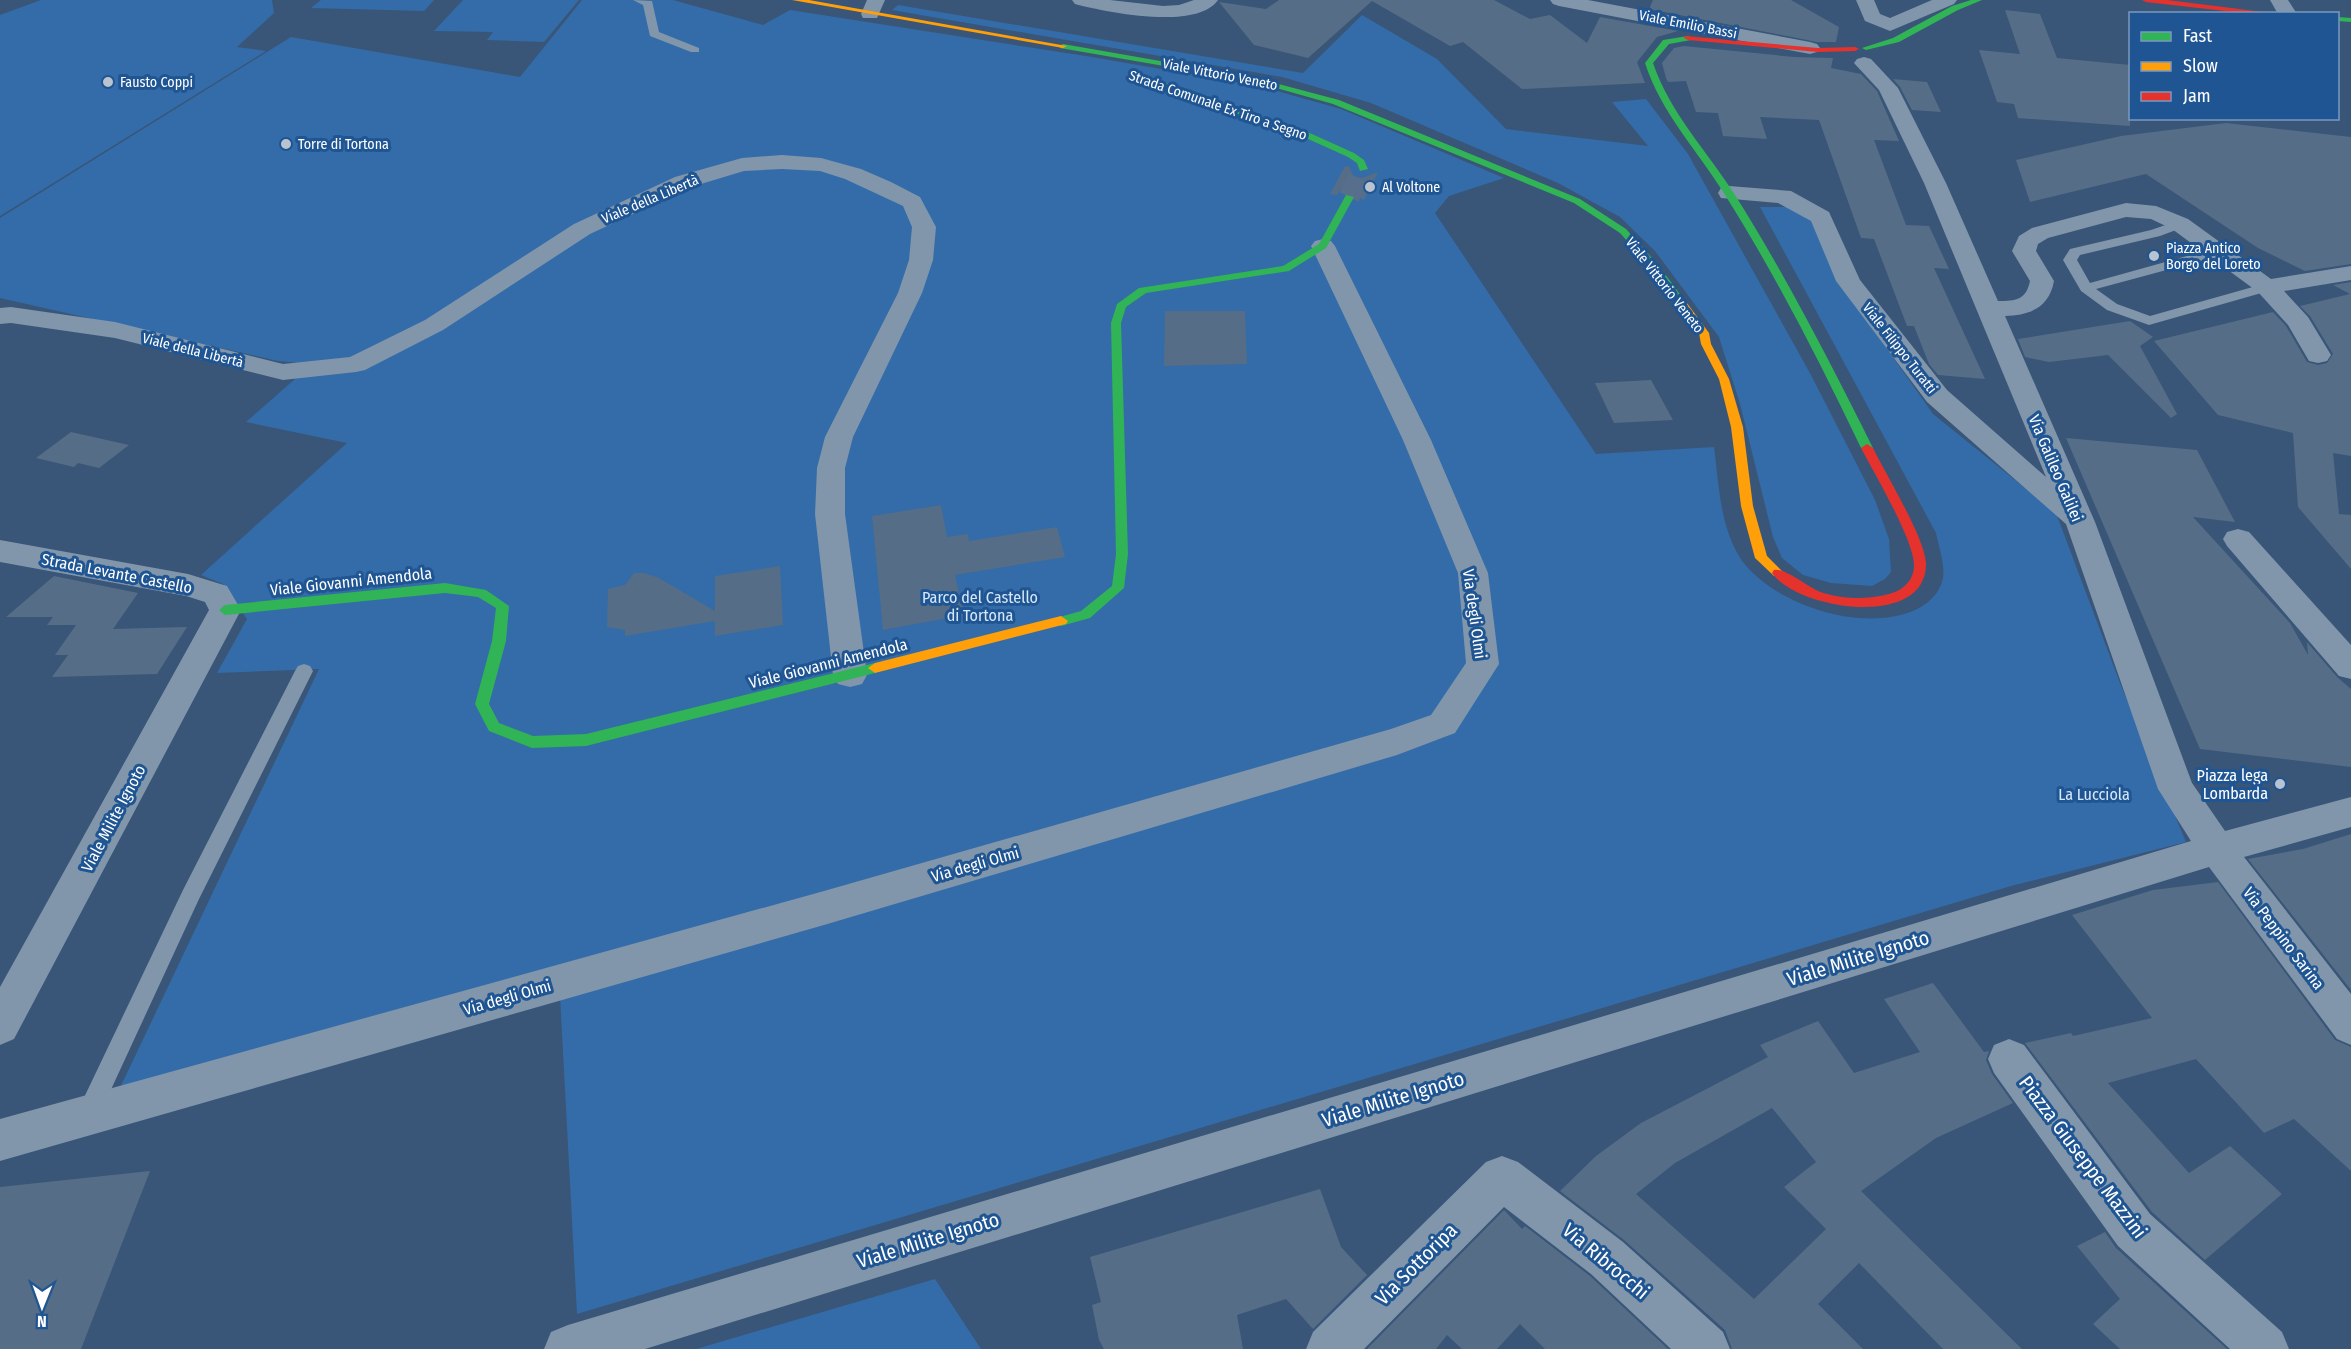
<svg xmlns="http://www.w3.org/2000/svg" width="2351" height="1349" font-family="'Fira Sans Condensed',sans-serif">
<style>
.green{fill:#336ca8}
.building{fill:#556d87;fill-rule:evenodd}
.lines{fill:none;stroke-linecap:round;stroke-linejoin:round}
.secondary-tunnel{stroke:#576f8c;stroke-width:21;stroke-dasharray:21 10;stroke-linecap:butt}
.lane{fill:#8196ab;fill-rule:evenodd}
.street{fill:#8196ab;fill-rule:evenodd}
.fast{fill:#30b455;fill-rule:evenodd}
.slow{fill:#ff9f0a;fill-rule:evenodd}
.jam{fill:#e5322d;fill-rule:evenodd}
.poi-dot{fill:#bac4d0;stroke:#1f5592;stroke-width:2}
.labels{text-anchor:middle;stroke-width:6;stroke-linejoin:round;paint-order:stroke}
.far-street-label{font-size:14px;fill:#fff;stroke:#1f5592}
.far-poi-label{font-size:14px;fill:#fff;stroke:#1f5592;text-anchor:start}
.street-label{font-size:16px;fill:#fff;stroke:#1f5592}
.park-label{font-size:16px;fill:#d6e8fa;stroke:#1f5592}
.poi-label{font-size:16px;fill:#fff;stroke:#1f5592;text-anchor:end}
.near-street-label{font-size:20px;fill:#fff;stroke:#1f5592}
</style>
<rect width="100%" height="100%" fill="#395678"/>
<g class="green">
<polygon points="41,0 272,0 274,13 237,47 266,51 0,216 0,15"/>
<polygon points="321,0 434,0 424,11 311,8"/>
<polygon points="463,0 579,0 544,42 487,40 493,32 434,31"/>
<path d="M582,0H673L763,25L790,10L1092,57L1259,86L1341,109L1504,178L1449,196L1435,213L1596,454L1714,447C1719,485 1720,530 1743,562C1777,606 1862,632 1913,611C1927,605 1940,594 1943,578C1945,565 1939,547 1936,533L1760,207H1788L1817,220L1840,282L1933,414L2056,513L2120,683L2186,842L2011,886L577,1314L559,977L118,1092L319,669L217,673L247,619L223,584L201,575L347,443L246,422L312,364L278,361L0,298V218L291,37L520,77Z"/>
<polygon points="898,5 1303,73 1362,15 1437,59 1506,129 1648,146 1612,102 1646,99 1688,154 1811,375 1875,500 1889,539 1891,572 1885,579 1872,586 1831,583 1803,575 1782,558 1773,537 1740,404 1719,337 1655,251 1620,217 1558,183 1371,103 1282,77 892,10"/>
<polygon points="935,1279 981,1349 696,1349"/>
</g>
<g class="building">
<polygon points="1279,0 1494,0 1530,19 1550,15 1587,43 1600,17 1678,31 1657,37 1637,62 1645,83 1522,89 1463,42 1450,46 1372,1 1308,58 1254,45 1219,2 1266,9"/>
<polygon points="1653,0 1791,0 1839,27 1836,42 1817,42 1649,9"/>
<polygon points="2005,10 2040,14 2057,58 2130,65 2130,126 2018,118 2014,104 1997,102 1979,50 2020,54"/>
<polygon points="1684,46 1794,57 1833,58 1831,68 1861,74 1877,91 1899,141 1874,140 1906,225 1929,226 1949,269 1934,268 1985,379 1938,375 1929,364 1914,326 1907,326 1874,239 1861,238 1819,120 1760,117 1767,139 1723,136 1718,113 1696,112 1686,81 1668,82 1666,78 1662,63 1674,48"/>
<polygon points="1893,79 1927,82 1941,112 1912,110 1900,87"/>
<polygon points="2226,123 2351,137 2351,264 2305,271 2258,248 2146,174 2030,202 2016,160 2121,136"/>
<polygon points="1345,166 1349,167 1354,176 1362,178 1378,172 1364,200 1361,199 1359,191 1350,188 1340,190 1337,195 1330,194"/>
<polygon points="2351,282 2351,456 2333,453 2339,514 2351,515 2351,569 2298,507 2293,433 2218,415 2154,341 2273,312 2286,326 2307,362 2318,365 2327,363 2333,354 2310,316 2300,306 2350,294 2333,285"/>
<polygon points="1165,311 1245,311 1247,364 1164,366"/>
<polygon points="2130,321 2153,337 2140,346 2177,414 2171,418 2108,355 2049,362 2025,357 2018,339"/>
<polygon points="1651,380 1673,420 1614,423 1595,383"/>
<polygon points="71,432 129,445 99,468 78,463 74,467 36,458"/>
<polygon points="2066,438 2197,450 2235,522 2193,517 2290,623 2308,655 2307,642 2337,677 2351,689 2351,767 2200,749"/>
<polygon points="941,505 947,537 968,534 969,541 1057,527 1065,557 955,575 964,615 883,630 872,516"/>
<polygon points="780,566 783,625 715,636 715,621 625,636 625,630 607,627 608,589 625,585 634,573 644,573 659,578 715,611 715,576"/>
<polygon points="54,576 138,593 113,629 187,627 157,674 52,677 68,655 55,655 76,625 47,625 53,617 6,617"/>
<polygon points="2351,834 2351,990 2248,859 2303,849"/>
<polygon points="2218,882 2335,1040 2351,1047 2351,1171 2294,1119 2264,1133 2196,1059 2108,1083 2189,1173 2230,1146 2282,1194 2205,1260 2152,1212 2025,1043 2071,1033 2073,1036 2152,1018 2072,915 2153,890"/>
<path d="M1933,983L1984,1052L1989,1051L1986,1060L1992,1074L2013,1103L1936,1138L1861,1191L2022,1349H1943L1859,1263L1818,1304L1863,1349H1732L1725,1330L1624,1240L1560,1191L1596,1156L1641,1123L1768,1057L1760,1045L1818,1021L1854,1073L1920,1052L1884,999ZM1772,1108L1816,1162L1784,1187L1826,1229L1754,1299L1636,1194L1675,1163Z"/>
<polygon points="150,1171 81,1349 0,1349 0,1187"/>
<polygon points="1320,1189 1341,1247 1367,1275 1313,1329 1286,1299 1237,1315 1243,1349 1104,1349 1099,1340 1092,1305 1101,1302 1090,1257"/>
<polygon points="1504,1210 1522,1229 1525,1226 1590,1276 1668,1349 1545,1349 1520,1324 1497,1349 1462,1349 1447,1335 1436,1349 1367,1349"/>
<polygon points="2105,1232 2116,1248 2227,1349 2120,1349 2093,1324 2120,1299 2077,1246"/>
</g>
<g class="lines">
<polyline class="secondary-tunnel" points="1349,197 1363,169"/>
<g class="lane">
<polygon points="633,0 652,1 659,32 699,48 699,52 691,52 650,36 643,5"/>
<polygon points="2180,220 2186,224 2184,227 2160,236 2080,255 2077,260 2090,283 2212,249 2222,249 2223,252 2222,255 2096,289 2117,304 2150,316 2267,283 2274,287 2272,290 2149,325 2107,310 2081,291 2063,260 2070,249 2151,230"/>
<polygon points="304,664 310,666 313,671 199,899 96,1122 88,1125 80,1122 76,1114 80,1106 183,890 295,671 298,666"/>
</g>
<g class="street">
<polygon points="867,0 885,0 877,18 863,18 861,14"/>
<path d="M1072,0H1110L1163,6L1179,5L1194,0H1218C1197,31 1105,12 1075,4Z"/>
<polygon points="1550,0 1588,0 1810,42 1817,44 1820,48 1817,52 1810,54 1559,6 1553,4"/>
<polygon points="1856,0 1874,0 1880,14 1890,18 1932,0 1957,0 1954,4 1890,31 1865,21"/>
<polygon points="2270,0 2288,0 2297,14 2278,14"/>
<path d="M1864,57L1871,59L1898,88L1946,183L1998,301C2016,301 2026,300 2030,281L2012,251L2019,236L2032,228L2126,203L2156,206L2188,219L2271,279L2351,266V280L2284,291L2308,317L2331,355L2327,361L2318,363L2309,361L2288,325L2258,292L2172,229L2151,219L2126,217L2048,238L2038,244L2036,251L2054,281C2049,308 2030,315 2005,316L2095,522L2192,783L2225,831L2351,797V827L2244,857L2351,994V1045L2337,1039L2209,867L645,1349H544L551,1332L568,1325L2191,841L2158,789L2066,524L1927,402L1836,281L1811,221L1778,203L1721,198L1718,193L1721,188L1729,186L1791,191L1829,212L1860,280L1947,390L2046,477L1924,183L1879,90L1854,63L1857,59Z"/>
<polygon points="782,155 821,158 861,169 891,182 920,197 936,227 933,260 922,293 853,437 845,468 845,514 867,675 862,684 850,687 838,684 833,675 815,514 817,468 825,437 898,293 909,260 912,227 903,206 845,179 820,171 782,169 744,171 691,187 590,234 443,330 365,370 356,372 283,380 115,338 11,323 0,324 0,308 11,307 115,322 283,364 350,357 425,320 574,224 675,177 742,158"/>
<polygon points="1323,239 1331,241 1335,246 1431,440 1488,573 1499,664 1455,733 1397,755 824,925 0,1161 0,1119 824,891 1391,729 1431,715 1466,663 1458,573 1403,440 1311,246 1315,241"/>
<polygon points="2238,529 2249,532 2351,645 2351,679 2339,676 2227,546 2223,539 2227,532"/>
<polygon points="0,540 188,574 227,586 241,610 14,1039 0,1045 0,987 209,610 205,602 186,596 0,562"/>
<polygon points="2009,1039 2024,1045 2150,1214 2282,1332 2289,1349 2230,1349 2118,1246 1994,1073 1988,1059 1994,1045"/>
<polygon points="1502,1156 1518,1162 1623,1242 1723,1332 1730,1349 1671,1349 1591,1274 1504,1207 1364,1349 1306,1349 1313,1332 1486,1162"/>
</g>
<g class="fast">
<polygon points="1971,0 1982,0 1958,10 1899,42 1866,50 1862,48 1893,38 1952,6"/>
<polygon points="2338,17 2351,18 2351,22 2338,21"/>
<path d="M1688,36L1692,38L1691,40L1669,44L1653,63C1670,113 1707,151 1735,195C1786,276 1830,362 1873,448L1871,451L1867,452L1861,448C1820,362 1776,276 1725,195C1698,151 1661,113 1645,63L1663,40Z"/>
<polygon points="1063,44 1252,77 1339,100 1580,199 1626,229 1659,266 1688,305 1683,308 1679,307 1653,270 1620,233 1574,203 1333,104 1251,81 1060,48 1059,46"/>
<polygon points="1135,74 1141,74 1312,134 1354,153 1364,160 1368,169 1360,171 1357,163 1348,157 1306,138 1135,78"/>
<polygon points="1346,195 1354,197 1326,248 1289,271 1146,293 1126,307 1121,323 1128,554 1124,588 1090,618 1061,626 1056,624 1054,621 1056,618 1081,611 1112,586 1116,554 1111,323 1117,304 1139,288 1283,266 1319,244"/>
<polygon points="445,583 486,590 509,606 506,641 489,704 499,723 533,736 586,734 875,663 882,668 875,673 586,746 532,748 489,731 475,704 492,641 496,608 478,597 445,593 225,615 219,610 225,605"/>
</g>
<g class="slow">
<polygon points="792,0 809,0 1067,46 1063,48"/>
<polygon points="1683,302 1687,303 1709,333 1711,344 1729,379 1743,427 1753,506 1767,556 1784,573 1782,576 1774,576 1755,558 1741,506 1731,427 1719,379 1701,344 1699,333 1678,305"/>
<polygon points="1061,616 1068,621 1066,624 875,673 868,668 875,663"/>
</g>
<g class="jam">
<polygon points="2142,0 2167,0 2280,14 2251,14 2146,2"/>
<polygon points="1685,36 1818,48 1855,47 1859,49 1855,51 1818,52 1688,40 1684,38"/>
<path d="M1867,444L1873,448C1885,473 1927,541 1926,565C1925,629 1798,610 1772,573L1774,570C1783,567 1807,586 1818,591C1838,599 1864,600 1885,595C1901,592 1914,582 1914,565C1914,540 1874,473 1861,448Z"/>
</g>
</g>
<g class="poi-dot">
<circle cx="108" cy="82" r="6"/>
<circle cx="286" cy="144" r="6"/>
<circle cx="1370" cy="187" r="6"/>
<circle cx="2154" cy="256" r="6"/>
<circle cx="2280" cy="784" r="6"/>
</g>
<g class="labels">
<g class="far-street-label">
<text transform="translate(1688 24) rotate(11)" y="5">Viale Emilio Bassi</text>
<text transform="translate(1220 74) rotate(11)" y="5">Viale Vittorio Veneto</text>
<text transform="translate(1218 105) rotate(19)" y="5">Strada Comunale Ex Tiro a Segno</text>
<text transform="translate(650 199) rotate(-23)" y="5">Viale della Libertà</text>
<text transform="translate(1665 285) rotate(52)" y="5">Viale Vittorio Veneto</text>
<text transform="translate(1900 348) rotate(52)" y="5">Viale Filippo Turatti</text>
<text transform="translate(193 350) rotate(14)" y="5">Viale della Libertà</text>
</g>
<g class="far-poi-label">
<text x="120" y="87">Fausto Coppi</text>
<text x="298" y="149">Torre di Tortona</text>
<text x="1382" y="192">Al Voltone</text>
<text x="2166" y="253">Piazza Antico<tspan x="2166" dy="16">Borgo del Loreto</tspan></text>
</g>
<g class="street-label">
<text transform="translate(2056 468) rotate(67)" y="6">Via Galileo Galilei</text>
<text transform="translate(117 573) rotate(11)" y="6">Strada Levante Castello</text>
<text transform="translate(351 581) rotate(-6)" y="6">Viale Giovanni Amendola</text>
<text transform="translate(1475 614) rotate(82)" y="6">Via degli Olmi</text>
<text transform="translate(828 663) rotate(-14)" y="6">Viale Giovanni Amendola</text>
<text transform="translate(113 818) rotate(-62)" y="6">Viale Milite Ignoto</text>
<text transform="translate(975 864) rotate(-16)" y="6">Via degli Olmi</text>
<text transform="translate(2284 938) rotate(53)" y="6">Via Peppino Sarina</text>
<text transform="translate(507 997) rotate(-16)" y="6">Via degli Olmi</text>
</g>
<g class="park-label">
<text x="980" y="603">Parco del Castello<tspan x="980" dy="18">di Tortona</tspan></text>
<text x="2094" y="800">La Lucciola</text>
</g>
<g class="poi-label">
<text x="2268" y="781">Piazza lega<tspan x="2268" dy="18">Lombarda</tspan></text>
</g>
<g class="near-street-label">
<text transform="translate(1858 958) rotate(-17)" y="7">Viale Milite Ignoto</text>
<text transform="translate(1393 1099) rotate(-17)" y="7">Viale Milite Ignoto</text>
<text transform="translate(2083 1157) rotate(53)" y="7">Piazza Giuseppe Mazzini</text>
<text transform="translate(928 1240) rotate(-17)" y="7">Viale Milite Ignoto</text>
<text transform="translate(1606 1261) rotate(40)" y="7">Via Ribrocchi</text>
<text transform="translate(1416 1264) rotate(-45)" y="7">Via Sottoripa</text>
</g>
</g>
<rect x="2129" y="12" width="210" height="108" fill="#1f5592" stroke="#7999be" stroke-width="1.5"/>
<rect x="2141" y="32" width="30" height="9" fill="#30b455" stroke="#7999be" stroke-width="1.5"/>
<text x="2183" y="42" font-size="18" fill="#ffffff">Fast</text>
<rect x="2141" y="62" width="30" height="9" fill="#ff9f0a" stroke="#7999be" stroke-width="1.5"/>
<text x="2183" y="72" font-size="18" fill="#ffffff">Slow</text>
<rect x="2141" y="92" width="30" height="9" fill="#e5322d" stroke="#7999be" stroke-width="1.5"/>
<text x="2183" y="102" font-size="18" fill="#ffffff">Jam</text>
<g transform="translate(42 1307) rotate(181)" stroke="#1f5592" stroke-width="4.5" paint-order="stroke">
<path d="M0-4.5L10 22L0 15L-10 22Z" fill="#ffffff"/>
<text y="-9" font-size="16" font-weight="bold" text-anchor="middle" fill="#ffffff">N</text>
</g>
</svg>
